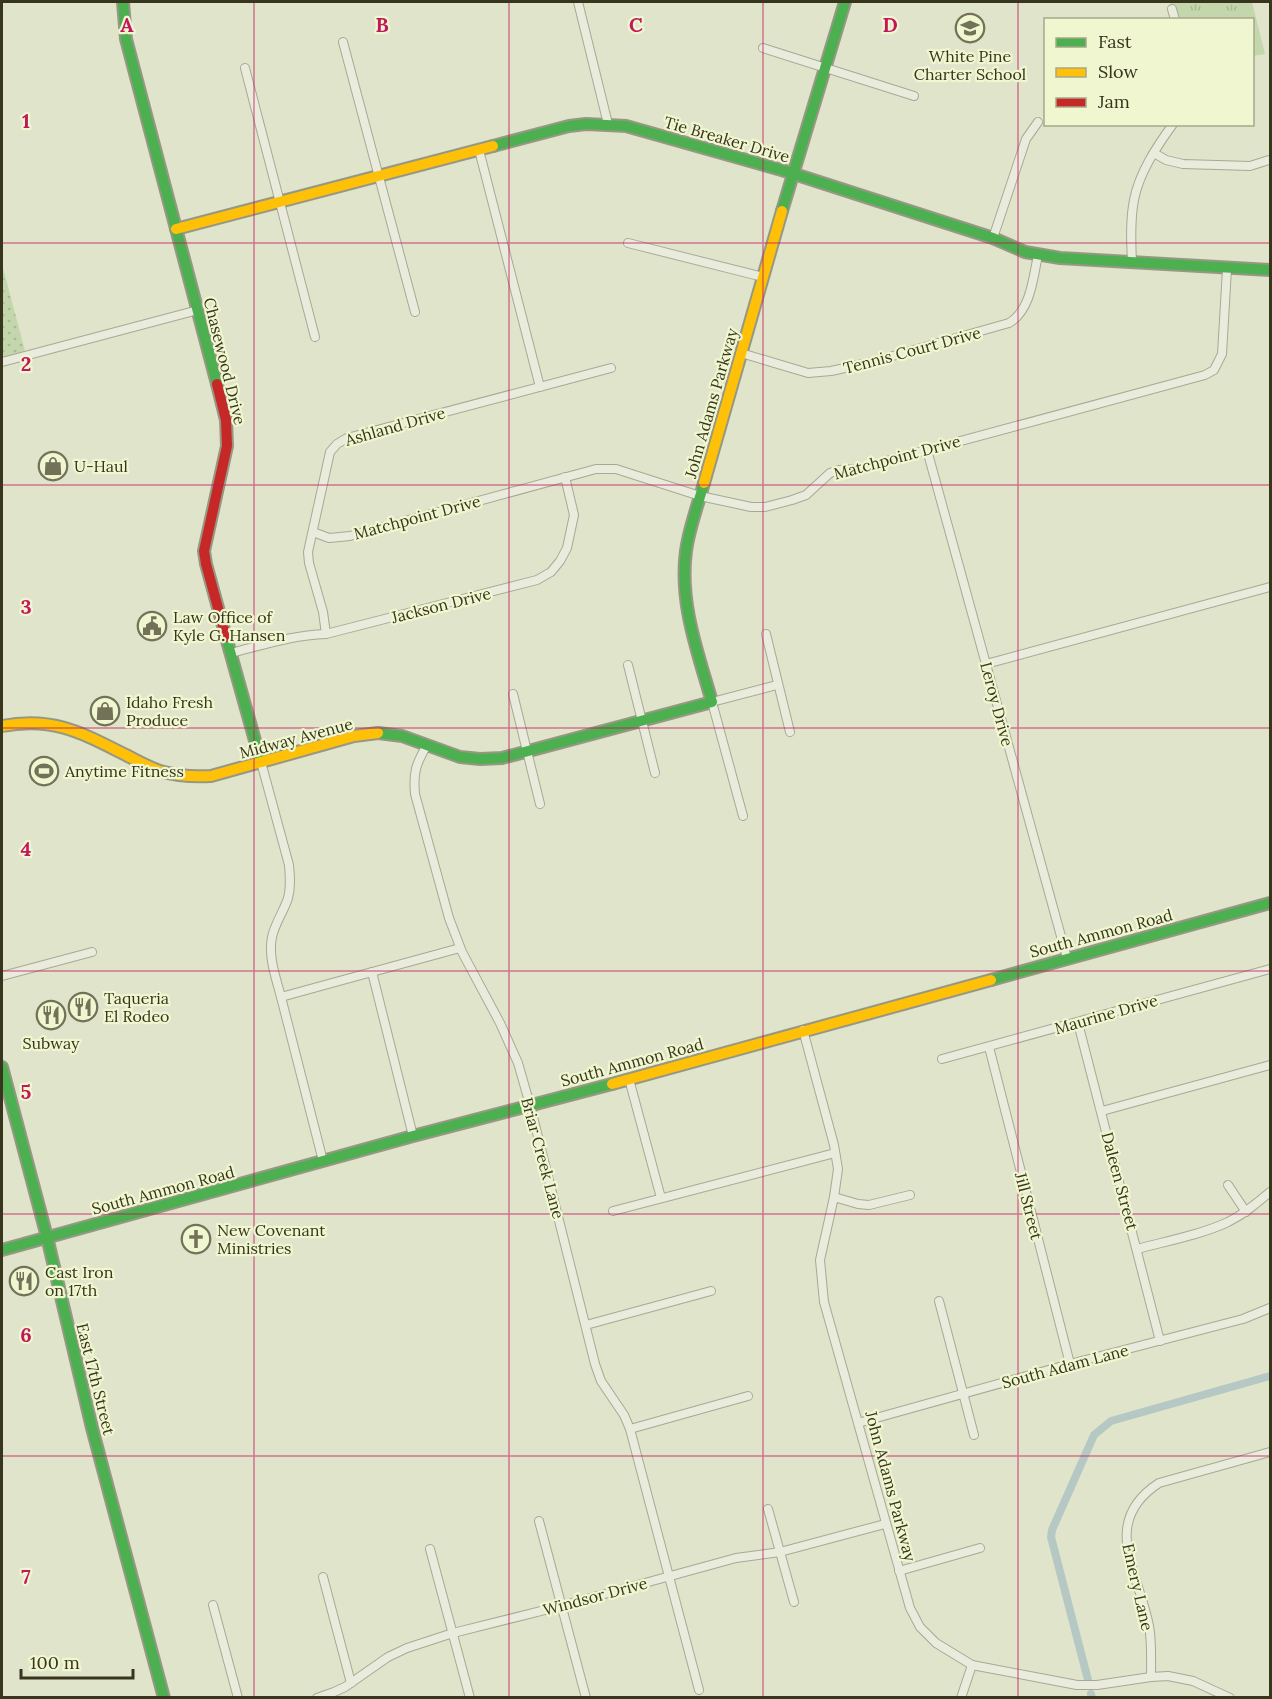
<svg xmlns="http://www.w3.org/2000/svg" width="1272" height="1699" font-family="Lora,serif">
<style>
.grass{fill:url(#grass-dots)}
.park{fill:url(#park-tufts)}
.lines{fill:none;stroke-linecap:round;stroke-linejoin:round}
.canal{stroke:#b5c8c4;stroke-width:8}
.street-casing{stroke:#a7a994;stroke-width:10}
.fast-casing{stroke:#979884;stroke-width:14}
.slow-casing{stroke:#979884;stroke-width:14}
.jam-casing{stroke:#979884;stroke-width:14}
.street{stroke:#e9ecdd;stroke-width:8}
.fast{stroke:#4caf50;stroke-width:10}
.slow{stroke:#ffc107;stroke-width:10}
.jam{stroke:#c62828;stroke-width:10}
.grid{fill:none;stroke:#c2185b;stroke-width:1.5;stroke-opacity:0.55}
.labels{text-anchor:middle;stroke-width:4.5;stroke-linejoin:round;paint-order:stroke}
.poi-label{font-size:16px;fill:#37351c;stroke:#f0f6d0;text-anchor:start}
.street-label{font-size:16px;fill:#37351c;stroke:#f0f6d0}
.grid-label{font-size:20px;text-anchor:middle;font-weight:bold;fill:#c2185b;stroke:#f0f6d0;stroke-width:4.5;stroke-linejoin:round;paint-order:stroke}
</style>
<defs>
<pattern id="grass-dots" width="8" height="8" patternUnits="userSpaceOnUse" patternTransform="scale(1.5)"><rect width="8" height="8" fill="#c4d7ac"/><path d="M2 2h.1M6 6h.1" fill="none" stroke="#a9b993" stroke-width="1.8" stroke-linecap="round"/></pattern>
<pattern id="park-tufts" width="24" height="20" patternUnits="userSpaceOnUse" patternTransform="scale(1.5)"><rect width="24" height="20" fill="#c4d7ac"/><path d="M3 7l-1-3M5 7V3M7 7l1-3M15 17l-1-3M17 17v-4M19 17l1-3" fill="none" stroke="#a9b993"/></pattern>
</defs>
<rect width="100%" height="100%" fill="#e0e4ca"/>
<polygon class="grass" points="2,264 26,355 2,362"/>
<polygon class="park" points="1175,2 1252,2 1265,54 1253,56 1252,20 1174,19 1170,3"/>
<g class="lines">
<g class="canal">
<polyline points="1088,1680 1051,1537 1052,1530 1094,1435 1111,1421 1270,1376"/>
<polyline points="1091,1694 1092,1698"/>
</g>
<g class="street-casing">
<g id="street">
<polyline points="578,2 608,124"/>
<polyline points="1172,9 1175,20"/>
<polyline points="343,42 415,312"/>
<polyline points="763,48 914,96"/>
<polyline points="245,68 315,337"/>
<polyline points="479,150 540,387"/>
<polyline points="1154,153 1166,160 1183,164 1250,166 1269,160"/>
<polyline points="993,238 1026,139 1038,122"/>
<polyline points="628,243 763,277"/>
<path d="M1132,262C1131,242 1130,220 1134,200C1139,173 1157,146 1173,124"/>
<path d="M741,353L808,373L831,371L868,363L1009,323C1031,310 1033,278 1038,255"/>
<polyline points="2,362 198,310"/>
<polyline points="927,450 1067,958"/>
<polyline points="313,532 329,538 350,536 596,469 616,469 700,496 751,507 765,507 792,500 806,495 830,473 839,470 857,469 1205,375 1214,370 1222,354 1227,269"/>
<polyline points="326,634 323,612 309,563 308,552 330,452 337,444 347,438 611,368"/>
<polyline points="766,634 790,732"/>
<path d="M231,653C263,645 293,635 326,634L537,580L551,572L560,561L567,548L574,515L565,477"/>
<polyline points="986,664 1270,587"/>
<polyline points="628,665 655,773"/>
<polyline points="513,694 540,804"/>
<path d="M427,745C416,764 413,772 415,794L449,918L462,952L500,1023L518,1063L530,1105L595,1364L601,1381L624,1415L630,1429L699,1690"/>
<path d="M261,762L289,865C290,876 291,887 288,898C284,911 275,923 272,937C268,957 276,978 281,997L372,972"/>
<polyline points="743,816 712,702 777,685"/>
<polyline points="2,976 92,952"/>
<polyline points="281,997 323,1161"/>
<polyline points="1078,1023 1160,1341"/>
<polyline points="803,1030 834,1145 838,1169 834,1197 820,1260 824,1302 910,1608 920,1627 936,1643 972,1665 1077,1685 1097,1685 1151,1677 1168,1676 1193,1681 1230,1698"/>
<polyline points="989,1047 1070,1364"/>
<polyline points="942,1059 1270,969"/>
<polyline points="629,1079 661,1198"/>
<polyline points="1102,1111 1270,1065"/>
<polyline points="413,1136 372,972 460,948"/>
<polyline points="1228,1185 1246,1212"/>
<polyline points="834,1197 858,1204 869,1205 910,1195"/>
<polyline points="613,1211 835,1153"/>
<path d="M1137,1249C1167,1241 1200,1235 1228,1222C1244,1214 1257,1203 1270,1192"/>
<polyline points="939,1301 974,1435"/>
<polyline points="586,1325 711,1291"/>
<polyline points="858,1423 1070,1364 1243,1319 1270,1308"/>
<polyline points="630,1429 748,1396"/>
<polyline points="768,1509 794,1602"/>
<polyline points="539,1521 586,1698"/>
<polyline points="430,1549 470,1698"/>
<polyline points="899,1571 980,1548"/>
<polyline points="323,1577 351,1683"/>
<polyline points="213,1605 238,1698"/>
<path d="M1151,1677C1151,1660 1152,1642 1149,1626C1139,1573 1099,1522 1159,1483L1270,1452"/>
<polyline points="317,1698 334,1692 345,1687 388,1657 407,1648 453,1633 561,1606 736,1558 780,1552 885,1524"/>
<polyline points="961,1698 972,1665"/>
</g>
</g>
<g class="fast-casing">
<g id="fast">
<polyline points="123,2 126,39 217,384"/>
<polyline points="493,146 569,126 586,124 626,126 785,171 993,238 1025,252 1060,258 1270,270"/>
<polyline points="782,211 845,2"/>
<polyline points="226,637 261,762"/>
<path d="M378,733L402,736L460,757L480,759L502,758L712,702C698,653 679,603 686,551C689,528 698,505 704,483"/>
<polyline points="991,980 1270,903"/>
<polyline points="2,1067 47,1237 92,1428 164,1698"/>
<polyline points="2,1250 413,1136 612,1084"/>
</g>
</g>
<g class="slow-casing">
<g id="slow">
<polyline points="176,229 493,146"/>
<polyline points="704,483 782,211"/>
<path d="M2,726C53,716 82,733 126,755C137,761 148,767 160,771C177,776 194,777 211,776L354,736L378,733"/>
<polyline points="612,1084 991,980"/>
</g>
</g>
<g class="jam-casing">
<polyline id="jam" points="217,384 226,420 227,446 204,551 206,564 226,637"/>
</g>
<use href="#street" class="street"/>
<use href="#fast" class="fast"/>
<use href="#slow" class="slow"/>
<use href="#jam" class="jam"/>
</g>
<path class="grid" d="M254,2V1698M509,2V1698M763,2V1698M1018,2V1698M2,243H1270M2,485H1270M2,728H1270M2,971H1270M2,1214H1270M2,1456H1270"/>
<defs>
<g id="school-ring" transform="scale(1.5)"><circle r="9.5" fill="#f0f6d0" stroke="#727259" stroke-width="1.5"/><path d="M0-5L7-2L0 1L-7-2ZM-4 1L0 2.5L4 1V4Q0 6-4 4Z" fill="#727259"/></g>
<g id="shop-ring" transform="scale(1.5)"><circle r="9.5" fill="#f0f6d0" stroke="#727259" stroke-width="1.5"/><path d="M-5-2.5h2.3a2.7 3.5 0 0 1 5.4 0H5L5.5 6h-11ZM-1.5-2.5h3a1.5 2.3 0 0 0-3 0Z" fill="#727259"/></g>
<g id="civic-ring" transform="scale(1.5)"><circle r="9.5" fill="#f0f6d0" stroke="#727259" stroke-width="1.5"/><path d="M-.6-6.5H3V-4.5H.6V-3L4-1V1h2V6H-6V1h2V-1L-.6-3ZM-1.2 2.5V6h2.4V2.5Z" fill="#727259"/></g>
<g id="stadium-ring" transform="scale(1.5)"><circle r="9.5" fill="#f0f6d0" stroke="#727259" stroke-width="1.5"/><path d="M0-5a6.5 5 0 1 0 0 10a6.5 5 0 1 0 0-10ZM-3.5-1.8h7v3.6h-7Z" fill="#727259"/></g>
<g id="restaurant-ring" transform="scale(1.5)"><circle r="9.5" fill="#f0f6d0" stroke="#727259" stroke-width="1.5"/><path d="M-5-6h1v4h1v-4h1v4h1v-4h1v5L-1.5 .5V6h-2V.5L-5-1ZM5-6V6H3V1.5H1.5Q1.5-4 5-6Z" fill="#727259"/></g>
<g id="church-ring" transform="scale(1.5)"><circle r="9.5" fill="#f0f6d0" stroke="#727259" stroke-width="1.5"/><path d="M-1.2-6h2.4v3.5h3.3v2.4h-3.3V6h-2.4V-.1h-3.3v-2.4h3.3Z" fill="#727259"/></g>
</defs>
<g fill-rule="evenodd">
<use href="#school-ring" x="970" y="28"/>
<use href="#shop-ring" x="53" y="466"/>
<use href="#civic-ring" x="152" y="626"/>
<use href="#shop-ring" x="105" y="711"/>
<use href="#stadium-ring" x="44" y="771"/>
<use href="#restaurant-ring" x="83" y="1007"/>
<use href="#restaurant-ring" x="51" y="1015"/>
<use href="#church-ring" x="196" y="1239"/>
<use href="#restaurant-ring" x="24" y="1281"/>
</g>
<g class="labels">
<g class="poi-label">
<text x="970" y="62" text-anchor="middle">White Pine<tspan x="970" dy="18">Charter School</tspan></text>
<text x="74" y="472">U-Haul</text>
<text x="173" y="623">Law Office of<tspan x="173" dy="18">Kyle G. Hansen</tspan></text>
<text x="126" y="708">Idaho Fresh<tspan x="126" dy="18">Produce</tspan></text>
<text x="65" y="777">Anytime Fitness</text>
<text x="104" y="1004">Taqueria<tspan x="104" dy="18">El Rodeo</tspan></text>
<text x="51" y="1049" text-anchor="middle">Subway</text>
<text x="217" y="1236">New Covenant<tspan x="217" dy="18">Ministries</tspan></text>
<text x="45" y="1278">Cast Iron<tspan x="45" dy="18">on 17th</tspan></text>
</g>
<g class="street-label">
<text transform="translate(727 139) rotate(16)" y="6">Tie Breaker Drive</text>
<text transform="translate(912 350) rotate(-15)" y="6">Tennis Court Drive</text>
<text transform="translate(225 361) rotate(76)" y="6">Chasewood Drive</text>
<text transform="translate(711 403) rotate(-74)" y="6">John Adams Parkway</text>
<text transform="translate(395 426) rotate(-16)" y="6">Ashland Drive</text>
<text transform="translate(897 457) rotate(-15)" y="6">Matchpoint Drive</text>
<text transform="translate(417 517) rotate(-15)" y="6">Matchpoint Drive</text>
<text transform="translate(441 605) rotate(-14)" y="6">Jackson Drive</text>
<text transform="translate(997 704) rotate(75)" y="6">Leroy Drive</text>
<text transform="translate(296 738) rotate(-15)" y="6">Midway Avenue</text>
<text transform="translate(1101 933) rotate(-15)" y="6">South Ammon Road</text>
<text transform="translate(1106 1014) rotate(-16)" y="6">Maurine Drive</text>
<text transform="translate(632 1062) rotate(-15)" y="6">South Ammon Road</text>
<text transform="translate(543 1158) rotate(75)" y="6">Briar Creek Lane</text>
<text transform="translate(1120 1181) rotate(75)" y="6">Daleen Street</text>
<text transform="translate(163 1190) rotate(-15)" y="6">South Ammon Road</text>
<text transform="translate(1029 1206) rotate(76)" y="6">Jill Street</text>
<text transform="translate(1065 1366) rotate(-15)" y="6">South Adam Lane</text>
<text transform="translate(96 1379) rotate(76)" y="6">East 17th Street</text>
<text transform="translate(891 1486) rotate(75)" y="6">John Adams Parkway</text>
<text transform="translate(1138 1587) rotate(77)" y="6">Emery Lane</text>
<text transform="translate(595 1596) rotate(-15)" y="6">Windsor Drive</text>
</g>
</g>
<g class="grid-label">
<text x="127" y="32">A</text>
<text x="382" y="32">B</text>
<text x="636" y="32">C</text>
<text x="890" y="32">D</text>
<text x="26" y="128">1</text>
<text x="26" y="371">2</text>
<text x="26" y="614">3</text>
<text x="26" y="856">4</text>
<text x="26" y="1099">5</text>
<text x="26" y="1342">6</text>
<text x="26" y="1584">7</text>
</g>
<rect width="1272" height="1699" fill="none" stroke="#37351c" stroke-width="6"/>
<rect x="1044" y="18" width="210" height="108" fill="#f0f6d0" stroke="#a6a988" stroke-width="1.5"/>
<rect x="1056" y="38" width="30" height="9" fill="#4caf50" stroke="#a6a988" stroke-width="1.5"/>
<text x="1098" y="48" font-size="18" fill="#37351c">Fast</text>
<rect x="1056" y="68" width="30" height="9" fill="#ffc107" stroke="#a6a988" stroke-width="1.5"/>
<text x="1098" y="78" font-size="18" fill="#37351c">Slow</text>
<rect x="1056" y="98" width="30" height="9" fill="#c62828" stroke="#a6a988" stroke-width="1.5"/>
<text x="1098" y="108" font-size="18" fill="#37351c">Jam</text>
<path d="M21 1669v9h112v-9" fill="none" stroke="#37351c" stroke-width="3"/>
<text x="30" y="1669" font-size="18" fill="#37351c" stroke="#f0f6d0" stroke-width="4.5" paint-order="stroke">100 m</text>
</svg>
